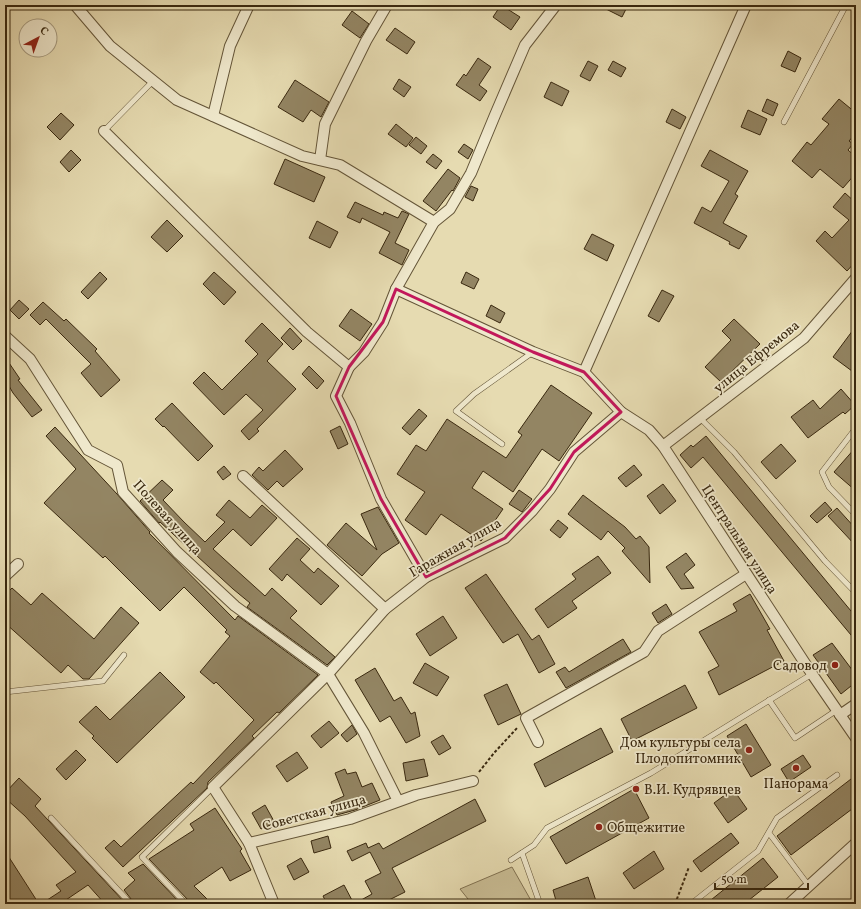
<svg xmlns="http://www.w3.org/2000/svg" width="861" height="909" font-family="Vollkorn,serif">
<style>
.green{fill:#c9bd95;stroke:#817252}
.building{fill:#938563;stroke:#39280f}
.lines{fill:none;stroke-linecap:round;stroke-linejoin:round}
.service-casing{stroke:#645538;stroke-width:6}
.minor-casing{stroke:#645538;stroke-width:12}
.path{stroke:#39280f;stroke-width:2;stroke-dasharray:3 2;stroke-linecap:butt}
.service{stroke:#efe8cc;stroke-width:5}
.minor{stroke:#efe8cc;stroke-width:10}
.marked{fill:none;stroke:#c2185b;stroke-width:3;stroke-linejoin:round}
.poi-dot{fill:#8f2418;stroke:#efe8cc;stroke-width:1.5}
.labels{text-anchor:middle;stroke-width:3.5;stroke-linejoin:round;paint-order:stroke}
.street-label{font-size:14px;fill:#39280f;stroke:#efe8cc}
.poi-label{font-size:14px;fill:#39280f;stroke:#efe8cc;text-anchor:end}
</style>
<rect width="100%" height="100%" fill="#e6dbb1"/>
<filter id="stains"><feTurbulence type="fractalNoise" baseFrequency=".005" numOctaves="4"/><feColorMatrix values="0 0 0 0 .2 0 0 0 0 .09 0 0 0 0 .02 0 0 0 .5 -.17"/></filter>
<radialGradient id="worn" r=".72"><stop offset=".6" stop-color="#630" stop-opacity="0"/><stop offset="1" stop-color="#630" stop-opacity=".3"/></radialGradient>
<polygon class="green" points="512,867 533,904 472,904 460,889"/>
<g class="building">
<polygon points="501,5 520,17 511,30 493,17"/>
<polygon points="598,5 628,5 622,17"/>
<polygon points="352,11 369,24 360,38 342,25"/>
<polygon points="395,28 415,42 407,54 386,40"/>
<polygon points="788,51 801,58 795,72 781,66"/>
<polygon points="478,58 491,67 479,85 487,91 480,101 456,85 464,74 466,76"/>
<polygon points="588,61 598,66 590,81 580,76"/>
<polygon points="613,61 626,68 621,77 608,70"/>
<polygon points="399,79 411,87 404,97 393,89"/>
<polygon points="295,80 329,102 321,117 311,110 303,122 278,107"/>
<polygon points="551,82 569,91 562,106 544,97"/>
<polygon points="767,99 778,104 773,116 762,111"/>
<polygon points="839,99 856,113 856,133 849,141 853,144 848,150 856,157 856,173 843,188 820,169 812,178 792,161 807,142 811,145 829,124 822,119"/>
<polygon points="672,109 686,117 680,129 666,122"/>
<polygon points="748,110 767,119 760,135 741,127"/>
<polygon points="61,113 74,125 60,140 47,127"/>
<polygon points="396,124 413,138 406,147 388,134"/>
<polygon points="416,137 427,146 421,154 409,145"/>
<polygon points="464,144 473,150 468,159 458,152"/>
<polygon points="71,150 81,160 69,172 60,162"/>
<polygon points="710,150 748,171 735,194 738,196 723,223 747,236 739,249 729,244 730,242 694,223 702,207 711,212 729,181 701,166"/>
<polygon points="433,154 442,161 436,169 426,162"/>
<polygon points="285,159 325,177 314,202 274,184"/>
<polygon points="448,169 460,178 453,191 452,190 436,211 423,201"/>
<polygon points="471,186 478,189 473,201 465,197"/>
<polygon points="845,193 856,203 856,261 847,271 816,241 825,231 832,238 849,220 833,207"/>
<polygon points="355,202 383,215 384,212 398,218 402,211 409,214 395,243 409,250 402,265 379,253 390,232 362,218 360,223 347,217"/>
<polygon points="167,220 183,236 167,252 151,237"/>
<polygon points="317,221 338,232 330,248 309,238"/>
<polygon points="592,234 614,245 607,261 584,249"/>
<polygon points="100,272 107,279 88,299 81,292"/>
<polygon points="214,272 236,292 224,305 203,284"/>
<polygon points="466,272 479,279 474,289 461,283"/>
<polygon points="662,290 674,296 659,322 648,316"/>
<polygon points="19,300 29,309 19,319 10,310"/>
<polygon points="43,302 64,321 66,319 97,349 95,351 120,380 101,397 81,373 91,364 46,319 40,325 30,315"/>
<polygon points="491,305 505,313 500,323 486,316"/>
<polygon points="351,309 372,324 360,341 339,326"/>
<polygon points="734,319 760,344 721,382 705,367 731,340 722,331"/>
<polygon points="262,323 283,344 267,361 296,389 257,429 259,431 249,440 241,431 263,410 246,394 224,415 193,383 204,372 222,390 258,354 245,341"/>
<polygon points="856,326 856,374 833,357"/>
<polygon points="290,328 302,341 293,350 281,338"/>
<polygon points="5,357 20,379 18,380 42,410 32,417 13,393 5,379"/>
<polygon points="309,366 324,381 317,389 302,374"/>
<polygon points="551,385 592,413 559,461 542,449 513,492 483,471 472,488 503,509 481,541 441,514 426,535 405,520 425,492 397,474 416,445 426,451 447,419 506,458 522,435 518,432"/>
<polygon points="841,389 855,405 845,414 843,412 808,438 791,417 813,400 820,409"/>
<polygon points="172,403 213,446 198,461 164,426 163,427 155,419"/>
<polygon points="419,409 427,416 410,435 402,428"/>
<polygon points="340,426 348,444 338,449 330,431"/>
<polygon points="55,427 117,494 150,532 149,533 235,620 238,616 318,675 279,713 277,712 252,736 254,738 208,782 207,788 123,867 105,848 114,840 121,847 191,782 193,784 254,720 216,682 214,684 200,672 230,636 225,632 227,630 184,587 160,611 105,556 103,558 44,503 76,469 46,436"/>
<polygon points="706,436 856,617 856,641 703,457 691,468 680,455 691,445 693,447"/>
<polygon points="781,444 796,461 776,479 761,462"/>
<polygon points="856,447 856,491 834,472"/>
<polygon points="285,450 303,469 283,487 277,481 268,490 252,475 259,467 263,471"/>
<polygon points="634,465 642,475 626,487 618,478"/>
<polygon points="224,466 231,474 223,480 217,472"/>
<polygon points="162,480 173,490 163,500 184,522 205,542 225,522 216,515 229,500 250,518 262,505 277,518 251,546 233,529 213,549 265,596 272,588 297,611 290,618 335,657 327,665 247,607 250,603 233,589 160,522 159,523 140,501"/>
<polygon points="663,484 676,501 660,514 647,496"/>
<polygon points="519,490 532,499 522,512 509,504"/>
<polygon points="583,495 625,527 636,539 640,536 649,547 650,583 622,551 625,548 608,531 601,540 568,514"/>
<polygon points="825,502 832,510 817,523 810,516"/>
<polygon points="378,507 399,543 382,554 362,576 327,545 346,523 377,550 361,514"/>
<polygon points="837,508 856,529 856,546 828,516"/>
<polygon points="558,520 568,528 560,538 550,530"/>
<polygon points="297,538 310,549 300,560 314,573 318,568 339,586 321,605 287,574 282,581 269,569"/>
<polygon points="686,553 695,565 684,574 694,588 681,589 666,567"/>
<polygon points="598,556 611,573 572,601 577,608 548,628 535,609 576,579 572,574"/>
<polygon points="486,574 532,640 539,635 555,664 539,673 518,634 503,643 465,588"/>
<polygon points="12,588 31,605 42,593 94,639 121,607 139,623 89,679 83,679 68,665 61,673 5,623 5,595"/>
<polygon points="750,594 770,629 767,630 784,661 719,695 708,672 719,666 699,632 737,611 733,604"/>
<polygon points="666,604 672,614 658,623 652,613"/>
<polygon points="443,616 457,638 430,656 416,634"/>
<polygon points="623,639 631,652 566,688 556,672 565,667 569,672"/>
<polygon points="832,643 856,675 856,682 841,694 813,655"/>
<polygon points="425,663 449,677 437,696 413,683"/>
<polygon points="375,668 394,701 401,697 411,714 415,712 420,736 406,743 390,716 380,722 355,680"/>
<polygon points="160,672 185,697 117,763 92,738 94,736 79,722 96,706 110,720"/>
<polygon points="507,684 521,714 498,725 484,695"/>
<polygon points="685,685 697,708 632,741 621,719"/>
<polygon points="329,721 339,733 321,748 311,736"/>
<polygon points="746,724 771,765 751,777 727,736"/>
<polygon points="352,725 357,734 347,742 341,735"/>
<polygon points="601,728 613,752 545,787 534,764"/>
<polygon points="443,735 451,748 439,755 431,742"/>
<polygon points="76,750 86,760 66,780 56,769"/>
<polygon points="297,752 308,768 287,782 276,766"/>
<polygon points="803,755 811,767 789,782 781,769"/>
<polygon points="424,759 428,776 406,781 403,763"/>
<polygon points="345,769 347,774 356,772 362,787 372,783 380,800 355,810 337,815 331,802 344,796 335,773"/>
<polygon points="19,778 41,799 35,806 126,904 105,904 88,885 60,904 41,904 61,891 56,885 76,872 25,816 5,798 5,793"/>
<polygon points="851,779 856,786 856,806 791,855 777,836"/>
<polygon points="634,789 649,818 566,864 550,837"/>
<polygon points="733,789 747,809 728,823 714,803"/>
<polygon points="475,799 486,821 392,868 405,892 381,904 327,904 323,896 344,885 354,904 372,894 365,881 381,873 370,852 352,861 347,851 366,843 368,848 379,843 383,849"/>
<polygon points="265,805 275,823 261,829 252,813"/>
<polygon points="215,808 242,849 240,851 251,870 230,881 222,867 194,886 207,899 202,904 190,904 189,901 149,859 194,830 190,824"/>
<polygon points="731,833 739,843 701,872 693,861"/>
<polygon points="328,836 331,848 314,853 311,841"/>
<polygon points="5,851 39,904 5,904"/>
<polygon points="654,851 664,869 634,889 623,873"/>
<polygon points="301,858 309,872 294,880 287,866"/>
<polygon points="763,858 778,877 744,904 706,904"/>
<polygon points="143,864 181,904 135,904 124,890 135,880 128,873"/>
<polygon points="588,877 597,904 557,904 553,890"/>
</g>
<g class="lines">
<g class="service-casing">
<g id="service">
<polyline points="784,122 846,5"/>
<polyline points="104,131 153,81"/>
<polyline points="700,418 734,452 825,561 856,593"/>
<polyline points="856,428 822,472 829,487 856,515"/>
<polyline points="502,444 456,411 474,394 533,352"/>
<polyline points="5,692 103,681 124,655"/>
<polyline points="769,700 795,738 837,710"/>
<polyline points="51,818 131,904"/>
<polyline points="769,833 809,886"/>
<polyline points="522,853 540,904"/>
<polyline points="511,860 534,845 547,828 651,773 812,674"/>
<polyline points="186,904 142,857 213,787"/>
<polyline points="691,904 758,851 777,818 837,775"/>
</g>
</g>
<g class="minor-casing">
<g id="minor">
<polyline points="75,5 110,46 177,100 302,156 340,165 434,222"/>
<polyline points="213,116 230,46 249,5"/>
<polyline points="104,131 307,332 349,367 336,396 350,423 381,499 426,577"/>
<polyline points="320,160 325,124 366,41 387,5"/>
<polyline points="396,289 533,352 584,372 621,412 649,430 663,446 812,674 856,738"/>
<polyline points="5,336 30,359 88,450 117,465 123,492 177,552 235,606 328,674 364,733 398,801"/>
<polyline points="349,367 364,352 383,322 396,289 434,222 450,209 471,173 495,115 525,45 556,5"/>
<polyline points="584,372 746,5"/>
<polyline points="663,446 804,338 856,278"/>
<polyline points="243,476 385,609"/>
<polyline points="5,576 18,564"/>
<polyline points="840,715 856,704"/>
<polyline points="538,742 526,718 644,652 658,631 746,574"/>
<polyline points="473,781 416,795 350,819 249,843 213,787 328,674 385,609 426,577 505,538 532,511 550,489 574,452 621,412"/>
<polyline points="249,843 274,904"/>
<polyline points="789,904 856,843"/>
</g>
</g>
<g class="path">
<polyline points="479,772 494,753 518,727"/>
<polyline points="675,904 689,867"/>
</g>
<use href="#service" class="service"/>
<use href="#minor" class="minor"/>
</g>
<path class="marked" d="M396,289L533,352L584,372L621,412L574,452L550,489L505,538L426,577L381,499L336,396L349,367L383,322Z"/>
<g class="poi-dot">
<circle cx="835" cy="665" r="4"/>
<circle cx="749" cy="750" r="4"/>
<circle cx="796" cy="768" r="4"/>
<circle cx="636" cy="789" r="4"/>
<circle cx="599" cy="827" r="4"/>
</g>
<g class="labels">
<g class="street-label">
<text transform="translate(756 356) rotate(-39)" y="5">улица Ефремова</text>
<text transform="translate(168 517) rotate(48)" y="5">Полевая улица</text>
<text transform="translate(740 539) rotate(57)" y="5">Центральная улица</text>
<text transform="translate(455 547) rotate(-30)" y="5">Гаражная улица</text>
<text transform="translate(314 812) rotate(-15)" y="5">Советская улица</text>
</g>
<g class="poi-label">
<text x="827" y="670">Садовод</text>
<text x="741" y="747">Дом культуры села<tspan x="741" dy="16">Плодопитомник</tspan></text>
<text x="796" y="788" text-anchor="middle">Панорама</text>
<text x="644" y="794" text-anchor="start">В.И. Кудрявцев</text>
<text x="607" y="832" text-anchor="start">Общежитие</text>
</g>
</g>
<rect width="861" height="909" fill="none" stroke="#e6dbb1" stroke-width="20"/>
<rect x="6" y="6" width="849" height="897" fill="none" stroke="#39280f" stroke-width="2"/>
<rect x="10" y="10" width="841" height="889" fill="none" stroke="#39280f"/>
<g transform="translate(38 38) rotate(41)"><circle r="19" fill="#efe8cc" stroke="#a69b80"/>
<path d="M0-3L7 15L0 10L-7 15Z" fill="#8f2418"/>
<text y="-6" font-size="11" font-weight="bold" text-anchor="middle" fill="#39280f">С</text>
</g>
<path d="M715 883v6h93v-6" fill="none" stroke="#39280f" stroke-width="2"/>
<text x="721" y="883" font-size="12" fill="#39280f" stroke="#efe8cc" stroke-width="3" paint-order="stroke">50 m</text>
<rect width="100%" height="100%" filter="url(#stains)"/>
<rect width="100%" height="100%" fill="url(#worn)"/>
</svg>
